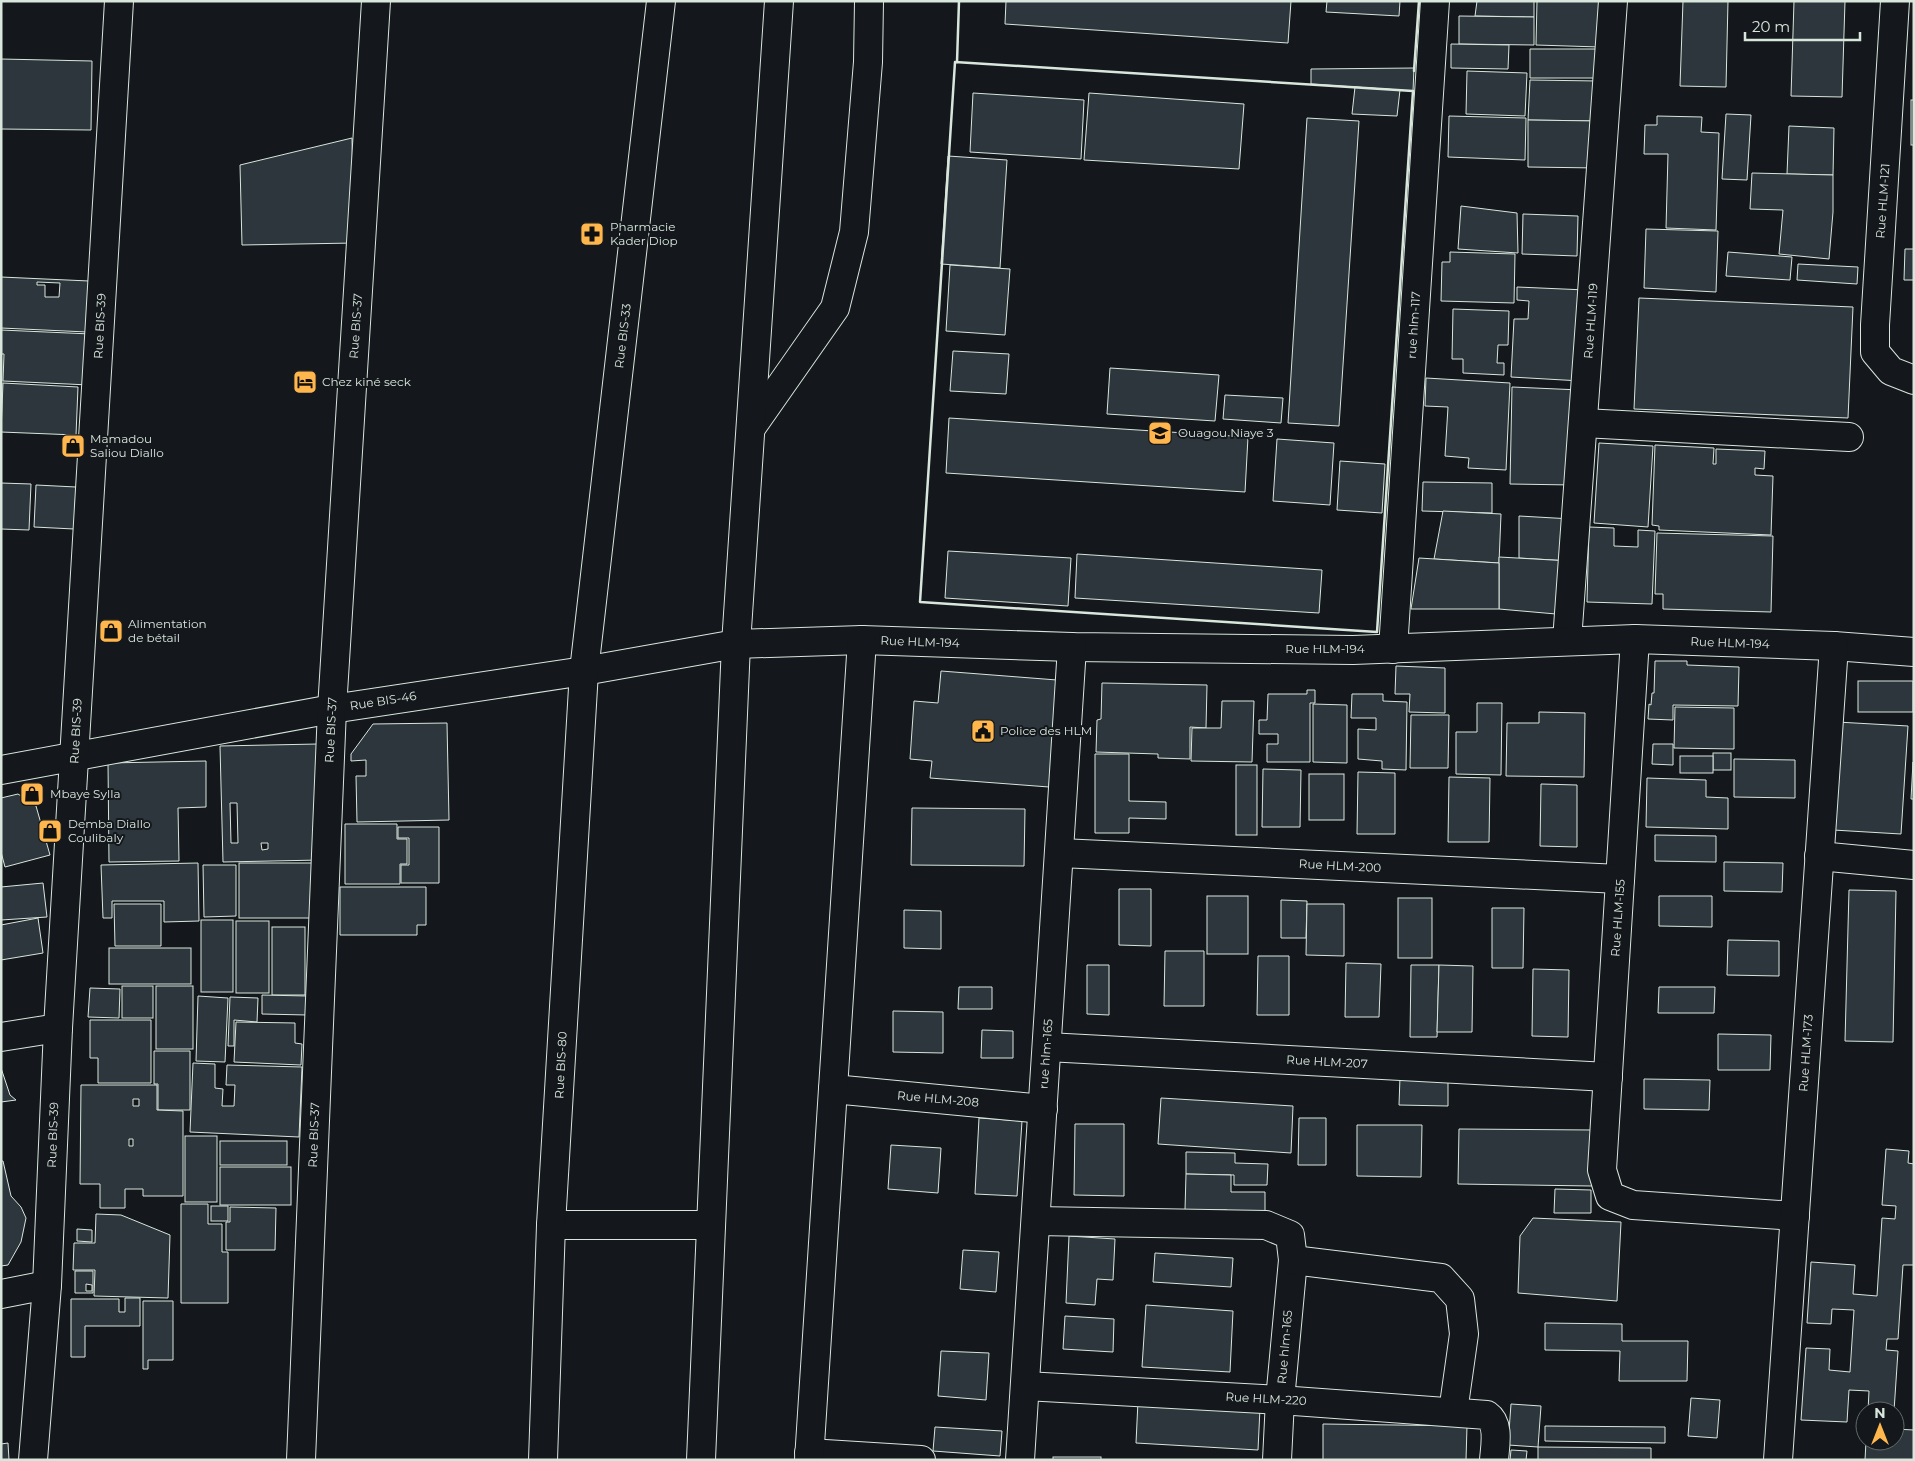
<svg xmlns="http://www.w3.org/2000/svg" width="1915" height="1461" font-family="Montserrat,sans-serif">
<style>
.building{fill:#2c363c;stroke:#d8e6dc;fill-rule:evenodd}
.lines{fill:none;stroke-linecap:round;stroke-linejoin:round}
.minor-casing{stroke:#d8e6dc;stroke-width:30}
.minor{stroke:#14181c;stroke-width:28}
.wall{stroke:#d8e6dc;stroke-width:2.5}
.labels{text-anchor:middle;stroke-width:4;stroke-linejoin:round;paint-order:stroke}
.street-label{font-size:12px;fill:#d8e6dc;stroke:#14181c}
.poi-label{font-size:12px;fill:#d8e6dc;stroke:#14181c;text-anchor:start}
</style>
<rect width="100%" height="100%" fill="#14181c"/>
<g class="building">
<polygon points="1006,1 1291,1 1288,43 1005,24"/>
<polygon points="1327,1 1400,1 1399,16 1326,12"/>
<polygon points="1477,1 1534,1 1534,17 1475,16"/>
<polygon points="1537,1 1601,1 1600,47 1536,45"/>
<polygon points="1683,1 1728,1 1726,87 1680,86"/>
<polygon points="1794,1 1845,1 1842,97 1791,96"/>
<polygon points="1459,16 1534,17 1534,45 1459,44"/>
<polygon points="1451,44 1509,45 1508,69 1451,68"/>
<polygon points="1530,49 1600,49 1599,78 1530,78"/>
<polygon points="1,59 92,61 91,130 1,129"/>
<polygon points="1414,68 1413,91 1311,84 1311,69"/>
<polygon points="1467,71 1527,73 1525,116 1466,114"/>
<polygon points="1530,80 1598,81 1598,121 1528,120"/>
<polygon points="1355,87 1400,90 1397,116 1352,114"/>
<polygon points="973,93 1084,100 1081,159 970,152"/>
<polygon points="1089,93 1244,104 1239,169 1084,160"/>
<rect x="1911" y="100" width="3" height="45"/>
<polygon points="1726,114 1751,115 1747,180 1722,179"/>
<polygon points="1449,116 1526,118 1525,160 1448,157"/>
<polygon points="1657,116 1702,117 1701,132 1719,133 1716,230 1666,228 1668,154 1644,154 1645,125 1657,125"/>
<polygon points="1307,118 1359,121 1339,426 1288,423"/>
<polygon points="1528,120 1598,121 1598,168 1528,167"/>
<polygon points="1789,126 1834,128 1833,175 1787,174"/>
<polygon points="352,138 354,243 242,245 240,165"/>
<polygon points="948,156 1007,160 1000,268 941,264"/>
<polygon points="1752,173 1833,175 1833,212 1829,259 1779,254 1783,210 1750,209"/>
<polygon points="1461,206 1517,213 1518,253 1458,249"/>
<polygon points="1523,214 1578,216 1577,256 1522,254"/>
<polygon points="1646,229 1718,231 1716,292 1644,288"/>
<polygon points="1905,249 1914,249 1914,280 1904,280"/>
<polygon points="1450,252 1515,254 1514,303 1441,301 1442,262 1450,262"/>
<polygon points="1728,252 1792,257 1790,280 1726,276"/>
<polygon points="1798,264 1858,267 1857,284 1797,280"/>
<polygon points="950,265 1010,269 1005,335 946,331"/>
<path d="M1,277L89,281L87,332L1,328ZM37,282L60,283L59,297H45V285H37Z"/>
<polygon points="1517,287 1586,290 1581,381 1511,377 1514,319 1528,319 1529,301 1517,300"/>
<polygon points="1639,298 1853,307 1848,418 1634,409"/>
<polygon points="1453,309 1509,311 1508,345 1498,345 1497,363 1504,363 1504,375 1463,373 1463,359 1452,359"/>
<polygon points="1,330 91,334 89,385 3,381 4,354 1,354"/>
<polygon points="953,351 1009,354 1006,394 950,391"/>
<polygon points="1110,368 1219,375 1215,421 1107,414"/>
<polygon points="1426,378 1510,383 1506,470 1468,468 1469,458 1445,456 1448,407 1425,406"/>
<polygon points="3,383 78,387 76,435 1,432"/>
<polygon points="1512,387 1580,390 1573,485 1510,484"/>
<polygon points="1225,395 1283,398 1281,423 1223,419"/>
<polygon points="949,418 1248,437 1245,492 946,473"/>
<polygon points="1277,439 1334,443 1330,505 1273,501"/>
<polygon points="1599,443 1653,446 1648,527 1594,523"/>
<polygon points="1655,445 1714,448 1713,464 1716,464 1716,449 1765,451 1764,469 1755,468 1755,475 1773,476 1771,535 1659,530 1659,526 1652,525"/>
<polygon points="1340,461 1385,464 1382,513 1337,510"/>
<polygon points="1423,482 1492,483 1492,513 1422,511"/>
<polygon points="1,483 31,484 29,530 1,529"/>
<polygon points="36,485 76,487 74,529 34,527"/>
<polygon points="1443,511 1501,514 1499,563 1434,559"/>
<polygon points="1519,516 1572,519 1570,561 1519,558"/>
<polygon points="1589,527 1614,528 1614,546 1638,547 1638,530 1655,531 1652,604 1587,602"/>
<polygon points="1657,533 1773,536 1771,612 1663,609 1663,594 1655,594"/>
<polygon points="948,551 1071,558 1068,606 945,598"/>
<polygon points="1077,554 1322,570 1319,613 1075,598"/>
<polygon points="1499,557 1570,561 1556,614 1499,609"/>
<polygon points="1419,558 1499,563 1499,609 1411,609"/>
<polygon points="1655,661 1687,661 1687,665 1739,667 1738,706 1673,705 1673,720 1648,719 1649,704 1651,705 1652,693 1654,693"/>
<polygon points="1396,666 1445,668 1445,713 1409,712 1410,694 1395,694"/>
<polygon points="941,671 1057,680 1049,787 930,778 932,761 910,759 914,701 938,703"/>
<rect x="1858" y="681" width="55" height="31"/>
<polygon points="1102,683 1207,685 1206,728 1190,727 1190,759 1158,758 1158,754 1096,752 1097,720 1101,719"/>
<polygon points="1307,690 1315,690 1315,703 1310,703 1310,762 1267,762 1267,744 1278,744 1278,734 1259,734 1259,720 1267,720 1268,694 1307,694"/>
<polygon points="1352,694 1383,694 1383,701 1407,702 1406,770 1382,769 1382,761 1358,759 1358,729 1376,730 1376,718 1351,718"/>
<polygon points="1222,701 1254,701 1252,762 1191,761 1192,728 1221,728"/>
<polygon points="1477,703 1502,703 1501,775 1456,774 1456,732 1477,732"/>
<polygon points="1313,704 1347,705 1347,763 1313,762"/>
<polygon points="1675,707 1734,708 1734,749 1674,748"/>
<polygon points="1539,712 1585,713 1584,777 1506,776 1507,723 1539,723"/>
<polygon points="1411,715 1449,715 1448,768 1410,768"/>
<polygon points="1837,722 1908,726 1901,834 1833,830"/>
<polygon points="447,723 449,820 357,822 356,776 366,776 366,760 351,761 351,754 373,724"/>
<path d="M318,744L321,860L223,862L220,746ZM230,803H237L238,843H231ZM261,843H268V849L262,850Z"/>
<polygon points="1653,744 1673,744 1673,765 1652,764"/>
<rect x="1713" y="753" width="18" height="17"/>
<polygon points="1095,754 1129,754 1129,801 1166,802 1166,819 1129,818 1129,833 1095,833"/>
<rect x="1680" y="756" width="33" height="17"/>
<polygon points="1734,759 1795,760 1795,798 1734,797"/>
<polygon points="206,761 206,807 178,808 179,861 109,862 108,763"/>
<polygon points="1913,762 1914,799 1911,799"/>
<rect x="1236" y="765" width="21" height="70"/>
<polygon points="1263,769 1301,770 1300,827 1262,827"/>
<polygon points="1358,772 1395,773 1395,834 1357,834"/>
<rect x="1309" y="774" width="35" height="46"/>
<polygon points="1449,777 1490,778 1489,842 1448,842"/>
<polygon points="1647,778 1706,780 1706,797 1728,798 1728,829 1646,827"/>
<polygon points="1541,784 1577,785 1577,847 1540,846"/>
<polygon points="18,794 36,806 50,855 5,867 1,852 1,798"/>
<polygon points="912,808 1025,809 1024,866 911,865"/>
<polygon points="345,824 397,824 397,839 407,839 407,864 400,864 400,884 345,884"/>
<polygon points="398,827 439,827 439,883 401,883 401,865 409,865 409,838 398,838"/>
<polygon points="1655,835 1716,836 1716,862 1655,861"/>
<polygon points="1724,862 1783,863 1782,892 1724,891"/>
<polygon points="198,863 199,921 164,922 164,901 112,901 112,918 103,918 101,865"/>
<rect x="239" y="863" width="77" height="55"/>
<polygon points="203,865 236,865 236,916 204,917"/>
<polygon points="43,883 47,917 1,920 1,887"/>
<polygon points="340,887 426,887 426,925 417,925 417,935 340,935"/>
<polygon points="1119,889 1151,889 1151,946 1119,945"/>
<polygon points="1849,890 1896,891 1893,1042 1845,1041"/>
<rect x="1207" y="896" width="41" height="58"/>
<polygon points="1659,896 1712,896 1712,927 1659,926"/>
<rect x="1398" y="898" width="34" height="60"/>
<polygon points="1281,900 1307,901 1306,938 1281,938"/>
<polygon points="114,904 161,904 161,946 115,946"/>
<polygon points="1307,904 1344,904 1344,956 1306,955"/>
<polygon points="1492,908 1524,908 1523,968 1492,968"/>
<polygon points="904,910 941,911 941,949 904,948"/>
<polygon points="38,918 43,953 1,960 1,925"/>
<rect x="201" y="920" width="32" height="72"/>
<rect x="236" y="921" width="33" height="72"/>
<rect x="272" y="927" width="33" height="68"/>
<polygon points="1728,940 1779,941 1779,976 1727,975"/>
<rect x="109" y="948" width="82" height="36"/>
<polygon points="1165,951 1204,951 1204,1006 1164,1006"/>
<polygon points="1258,956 1289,956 1289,1015 1257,1015"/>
<polygon points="1346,963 1381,964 1379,1017 1345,1017"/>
<polygon points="1087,965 1109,965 1109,1015 1087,1014"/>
<polygon points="1411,965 1439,965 1437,1037 1410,1037"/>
<polygon points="1439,965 1473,966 1472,1032 1437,1032"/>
<polygon points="1533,969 1569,970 1568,1037 1532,1036"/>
<rect x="122" y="986" width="31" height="32"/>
<rect x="156" y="986" width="37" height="63"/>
<polygon points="959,987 992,987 992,1009 958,1009"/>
<polygon points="1659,987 1715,987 1714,1013 1658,1013"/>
<polygon points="90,988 120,989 119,1018 88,1017"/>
<polygon points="262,995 307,996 307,1015 262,1014"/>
<polygon points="198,996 228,998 225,1062 196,1061"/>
<polygon points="230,997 258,998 257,1022 234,1020 234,1046 228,1046"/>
<polygon points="893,1011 943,1012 943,1053 893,1052"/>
<polygon points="90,1020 151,1020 151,1083 98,1083 98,1058 90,1058"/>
<polygon points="236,1022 295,1023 295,1043 302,1044 301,1065 234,1062"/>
<polygon points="982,1030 1013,1031 1013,1058 981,1058"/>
<polygon points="1718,1034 1771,1035 1770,1070 1718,1070"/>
<polygon points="154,1051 190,1051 190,1110 158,1110 158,1084 154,1084"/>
<polygon points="193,1063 215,1064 215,1088 223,1089 222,1106 234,1106 235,1085 226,1085 227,1065 302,1067 299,1137 190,1132"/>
<polygon points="1,1068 10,1095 16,1100 1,1102"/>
<polygon points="1400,1077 1448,1077 1448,1106 1399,1105"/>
<polygon points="1644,1079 1710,1080 1709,1110 1644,1109"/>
<path d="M81,1085H157V1110L183,1111V1196H143V1189H125V1208H100V1184H80ZM133,1099H139V1106H133ZM129,1139H133V1146H129Z"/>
<polygon points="1161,1098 1293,1106 1291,1153 1158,1144"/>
<polygon points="979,1118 1022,1121 1017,1196 975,1194"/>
<polygon points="1299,1118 1326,1118 1326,1165 1298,1165"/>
<polygon points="1075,1124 1124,1124 1124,1196 1074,1195"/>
<polygon points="1357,1125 1422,1125 1421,1177 1357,1176"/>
<polygon points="1459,1129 1593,1130 1592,1186 1458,1184"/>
<rect x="185" y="1136" width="32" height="66"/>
<rect x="220" y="1141" width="67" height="24"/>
<polygon points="891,1145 941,1148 938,1193 888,1189"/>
<polygon points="1886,1149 1909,1151 1908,1163 1914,1164 1914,1265 1903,1265 1898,1339 1887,1339 1886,1350 1898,1351 1894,1411 1868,1411 1869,1391 1849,1390 1847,1422 1801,1420 1806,1348 1830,1349 1829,1370 1850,1372 1854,1310 1832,1309 1831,1324 1807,1323 1811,1262 1855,1265 1853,1294 1877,1296 1882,1218 1895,1219 1896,1206 1882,1205"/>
<polygon points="1186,1152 1235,1153 1235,1163 1268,1164 1267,1185 1234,1185 1234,1175 1186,1174"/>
<polygon points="1,1161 3,1161 11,1196 21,1207 26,1218 21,1242 8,1265 1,1266"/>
<rect x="220" y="1167" width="71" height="38"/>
<polygon points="1186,1174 1231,1175 1231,1192 1265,1192 1265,1222 1227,1222 1227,1210 1185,1210"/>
<polygon points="1555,1189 1591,1190 1591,1213 1554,1213"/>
<polygon points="181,1204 208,1204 208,1224 222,1224 222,1252 228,1252 228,1303 181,1303"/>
<rect x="211" y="1206" width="17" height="15"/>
<polygon points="230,1207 276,1208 275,1250 226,1250 226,1222 230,1222"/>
<polygon points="96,1214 121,1215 170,1235 168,1298 94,1296 95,1270 73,1270 74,1243 95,1243"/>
<polygon points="1533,1218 1621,1222 1617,1301 1518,1293 1520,1236"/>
<polygon points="77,1229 92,1230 92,1242 77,1241"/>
<polygon points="1069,1236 1115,1239 1113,1280 1097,1279 1095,1305 1066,1303"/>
<polygon points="963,1250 999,1252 996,1292 960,1289"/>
<polygon points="1155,1253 1233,1258 1231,1287 1153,1282"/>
<path d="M75,1271H93V1293H75ZM86,1284L92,1285V1291H86Z"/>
<polygon points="125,1298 140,1298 140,1326 85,1326 85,1357 71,1357 71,1299 119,1299 119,1312 125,1312"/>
<polygon points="143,1301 173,1301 173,1360 148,1360 148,1369 143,1369"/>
<polygon points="1146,1305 1233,1311 1230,1372 1142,1367"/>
<polygon points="1065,1316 1114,1319 1113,1352 1063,1349"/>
<polygon points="1545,1323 1622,1324 1622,1341 1688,1341 1687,1381 1619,1381 1620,1351 1545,1350"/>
<polygon points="941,1351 989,1353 986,1400 938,1396"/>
<polygon points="1691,1398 1720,1400 1717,1438 1688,1436"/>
<polygon points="1138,1401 1260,1408 1258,1450 1136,1443"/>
<polygon points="1511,1404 1541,1406 1538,1447 1508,1445"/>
<polygon points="1323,1424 1467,1426 1466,1460 1323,1460"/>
<polygon points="1545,1426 1665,1427 1665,1443 1545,1441"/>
<polygon points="935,1427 1002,1431 1000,1456 933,1451"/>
<polygon points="1895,1429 1914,1430 1914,1460 1865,1460 1866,1441 1895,1441"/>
<polygon points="8,1443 9,1460 1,1460 1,1444"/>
<polygon points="1538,1447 1651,1448 1651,1460 1538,1460"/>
<polygon points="1511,1450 1527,1451 1526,1460 1510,1460"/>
<rect x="1053" y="1457" width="48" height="3"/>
</g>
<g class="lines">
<g class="minor-casing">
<g id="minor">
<polyline points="1895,1 1875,325 1875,352 1891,371 1914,380"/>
<polyline points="1583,423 1849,437"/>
<polyline points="751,428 835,308 854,232 868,62 869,1"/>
<polyline points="1635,639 1602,1170 1610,1196 1633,1205 1795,1216"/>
<polyline points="1567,641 1613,1"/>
<polyline points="1393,649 1435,1"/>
<polyline points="1,770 332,709 584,671 736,644 862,640 1072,647 1353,650 1635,639 1834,646 1914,652"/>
<polyline points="1060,853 1620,879"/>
<polyline points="1819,856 1914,865"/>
<polyline points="1,1037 58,1028"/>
<polyline points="1047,1047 1608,1077"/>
<polyline points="833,1089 1043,1109"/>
<polyline points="1036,1221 1266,1225 1290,1235 1293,1260 1280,1400 1277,1460"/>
<polyline points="551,1225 711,1225"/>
<polyline points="1293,1260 1441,1278 1460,1299 1464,1334 1453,1412"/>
<polyline points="1,1294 47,1285"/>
<path d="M1025,1386L1280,1400L1487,1415C1500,1424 1495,1446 1494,1460"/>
<polyline points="809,1453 921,1460"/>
<polyline points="33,1460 47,1285 58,1028 119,1"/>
<polyline points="301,1460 332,709 376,1"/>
<polyline points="543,1460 551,1225 584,671 661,1"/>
<polyline points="701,1460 736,644 779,1"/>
<polyline points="809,1460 862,640"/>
<polyline points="1020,1460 1072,647"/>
<polyline points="1778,1460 1834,646"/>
</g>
</g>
<use href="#minor" class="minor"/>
<g class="wall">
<polygon points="955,62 1413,91 1377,632 920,602"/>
<polyline points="957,62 959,1"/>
<polyline points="1414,71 1419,1"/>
</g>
</g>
<defs>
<g id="pharmacy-square" transform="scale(1.25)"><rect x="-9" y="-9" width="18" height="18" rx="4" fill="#ffb74d" stroke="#14181c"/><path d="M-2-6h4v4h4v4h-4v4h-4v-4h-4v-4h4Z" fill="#111"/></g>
<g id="hotel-square" transform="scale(1.25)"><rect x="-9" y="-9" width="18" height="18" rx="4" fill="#ffb74d" stroke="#14181c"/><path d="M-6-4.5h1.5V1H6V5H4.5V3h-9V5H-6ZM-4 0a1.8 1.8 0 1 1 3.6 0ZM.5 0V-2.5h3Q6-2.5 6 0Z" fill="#111"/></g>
<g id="school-square" transform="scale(1.25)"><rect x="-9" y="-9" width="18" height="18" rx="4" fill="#ffb74d" stroke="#14181c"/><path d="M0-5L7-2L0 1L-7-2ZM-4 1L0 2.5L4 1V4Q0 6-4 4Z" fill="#111"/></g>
<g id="shop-square" transform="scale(1.25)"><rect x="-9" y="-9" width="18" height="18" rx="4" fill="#ffb74d" stroke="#14181c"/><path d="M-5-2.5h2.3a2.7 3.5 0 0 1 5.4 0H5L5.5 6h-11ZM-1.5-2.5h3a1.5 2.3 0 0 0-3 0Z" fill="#111"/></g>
<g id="civic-square" transform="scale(1.25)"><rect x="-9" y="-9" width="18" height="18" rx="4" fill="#ffb74d" stroke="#14181c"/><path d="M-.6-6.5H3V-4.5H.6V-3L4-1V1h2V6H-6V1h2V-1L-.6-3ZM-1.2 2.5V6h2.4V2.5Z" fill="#111"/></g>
</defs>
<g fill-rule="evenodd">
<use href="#pharmacy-square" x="592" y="234"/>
<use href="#hotel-square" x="305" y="382"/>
<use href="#school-square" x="1160" y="433"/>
<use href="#shop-square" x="73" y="446"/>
<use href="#shop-square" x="111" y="631"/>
<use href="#civic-square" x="983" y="731"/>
<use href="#shop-square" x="32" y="794"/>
<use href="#shop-square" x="50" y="831"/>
</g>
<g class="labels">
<g class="street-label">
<text transform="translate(1883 201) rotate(-86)" y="4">Rue HLM-121</text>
<text transform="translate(1591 321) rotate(-86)" y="4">Rue HLM-119</text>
<text transform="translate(1414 325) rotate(-86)" y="4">rue hlm-117</text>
<text transform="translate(100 326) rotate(-87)" y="4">Rue BIS-39</text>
<text transform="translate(356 326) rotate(-86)" y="4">Rue BIS-37</text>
<text transform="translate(623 336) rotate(-83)" y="4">Rue BIS-33</text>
<text transform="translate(920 642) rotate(2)" y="4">Rue HLM-194</text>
<text transform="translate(1730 643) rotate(2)" y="4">Rue HLM-194</text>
<text x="1325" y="653">Rue HLM-194</text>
<text transform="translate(383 701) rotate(-9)" y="4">Rue BIS-46</text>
<text transform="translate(331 730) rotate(-87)" y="4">Rue BIS-37</text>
<text transform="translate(76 731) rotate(-87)" y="4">Rue BIS-39</text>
<text transform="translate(1340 866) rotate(3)" y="4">Rue HLM-200</text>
<text transform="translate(1618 918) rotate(-86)" y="4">Rue HLM-155</text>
<text transform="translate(1806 1053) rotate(-86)" y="4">Rue HLM-173</text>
<text transform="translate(1046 1054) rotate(-86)" y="4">rue hlm-165</text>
<text transform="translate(1327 1062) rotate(3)" y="4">Rue HLM-207</text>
<text transform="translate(561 1065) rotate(-87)" y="4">Rue BIS-80</text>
<text transform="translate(938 1099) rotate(5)" y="4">Rue HLM-208</text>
<text transform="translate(53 1135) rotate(-88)" y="4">Rue BIS-39</text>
<text transform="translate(314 1135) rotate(-88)" y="4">Rue BIS-37</text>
<text transform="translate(1285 1347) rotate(-85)" y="4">Rue hlm-165</text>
<text transform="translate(1266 1399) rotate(3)" y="4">Rue HLM-220</text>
</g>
<g class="poi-label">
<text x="610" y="231">Pharmacie<tspan x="610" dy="14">Kader Diop</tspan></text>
<text x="322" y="386">Chez kiné seck</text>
<text x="1178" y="437">Ouagou Niaye 3</text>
<text x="90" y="443">Mamadou<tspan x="90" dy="14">Saliou Diallo</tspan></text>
<text x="128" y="628">Alimentation<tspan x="128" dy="14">de bétail</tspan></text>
<text x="1000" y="735">Police des HLM</text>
<text x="50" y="798">Mbaye Sylla</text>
<text x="68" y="828">Demba Diallo<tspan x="68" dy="14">Coulibaly</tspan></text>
</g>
</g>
<rect width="1915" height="1461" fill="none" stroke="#d8e6dc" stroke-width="5"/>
<g transform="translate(1880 1426)"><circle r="24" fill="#14181c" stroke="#626a69"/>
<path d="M0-4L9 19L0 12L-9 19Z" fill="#ffb74d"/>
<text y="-8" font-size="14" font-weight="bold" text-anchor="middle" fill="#d8e6dc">N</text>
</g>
<path d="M1745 32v8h115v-8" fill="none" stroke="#d8e6dc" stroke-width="2.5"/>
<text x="1752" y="32" font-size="15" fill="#d8e6dc" stroke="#14181c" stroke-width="4" paint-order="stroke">20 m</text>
</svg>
